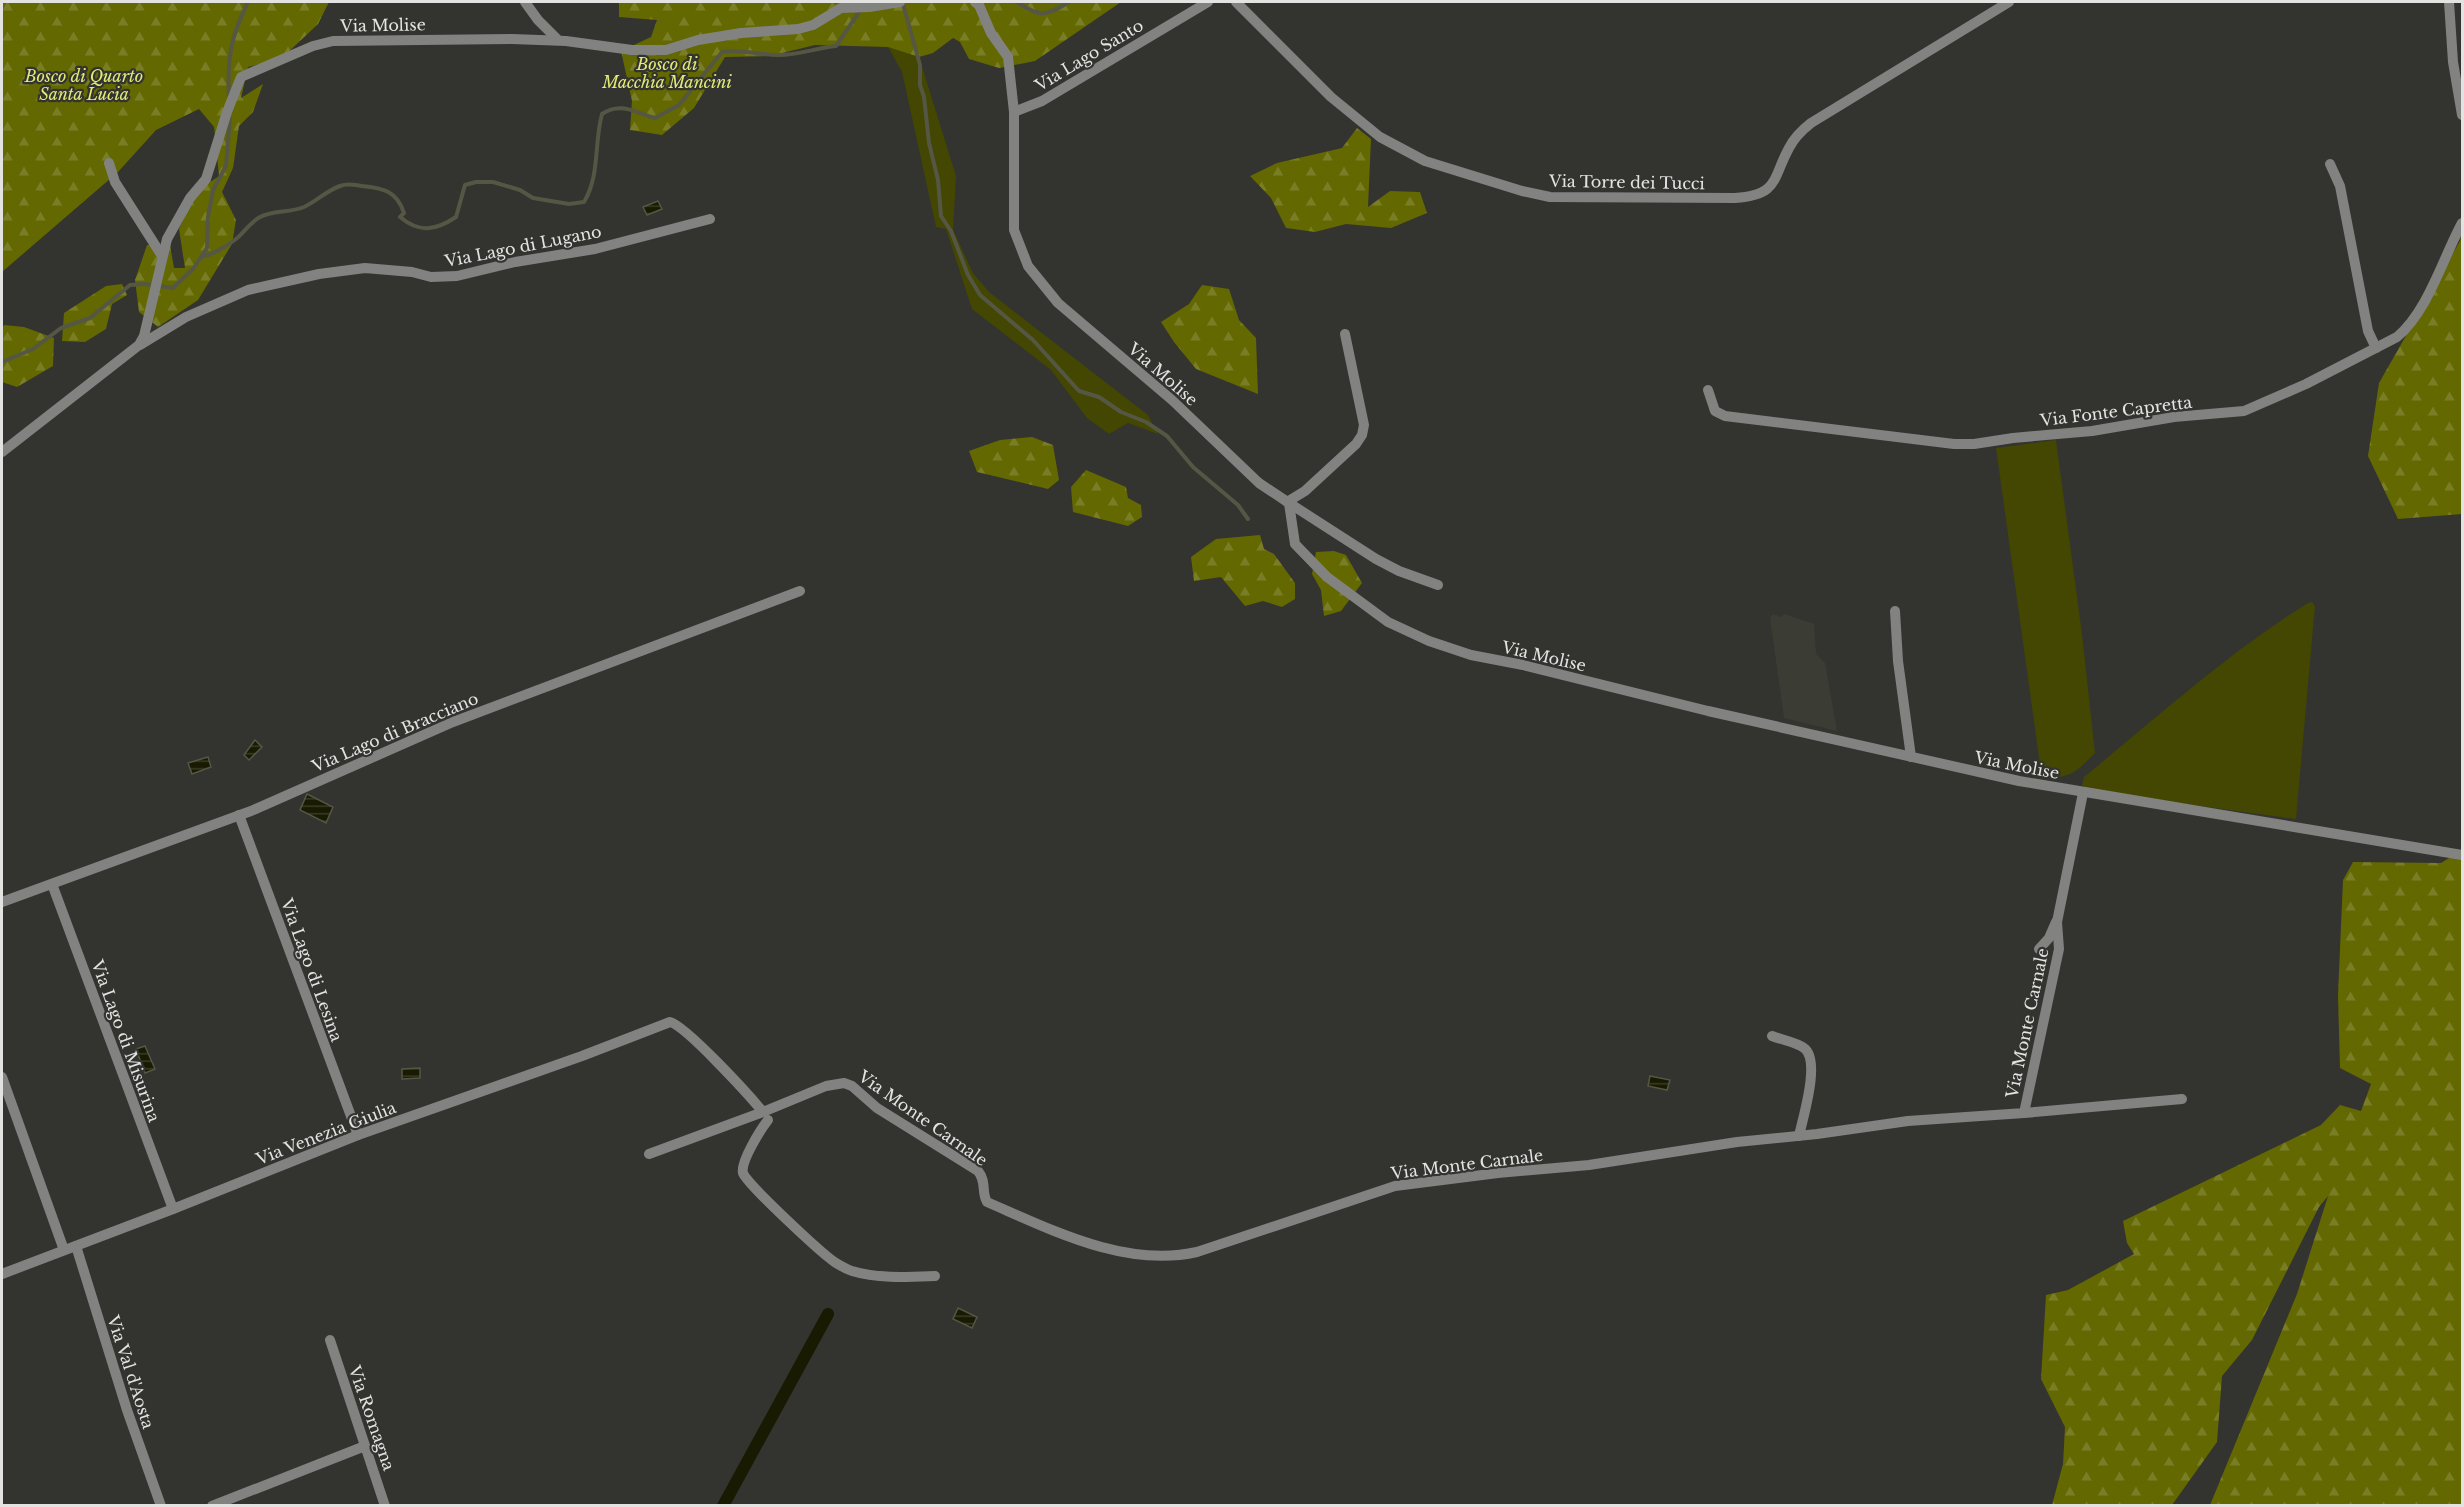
<svg xmlns="http://www.w3.org/2000/svg" width="2464" height="1507" font-family="'Libre Baskerville',serif">
<style>
.built{fill:#3b3c33}
.grass{fill:#434702}
.forest{fill:url(#forest-firs)}
.water{fill:url(#water-rules);stroke:#555744;stroke-width:1.5}
.lines{fill:none;stroke-linecap:round;stroke-linejoin:round}
.stream{stroke:#555744;stroke-width:4}
.canal{stroke:#181a01;stroke-width:12}
.minor{stroke:#828381;stroke-width:10}
.labels{text-anchor:middle;stroke-width:4.5;stroke-linejoin:round;paint-order:stroke}
.street-label{font-size:16px;fill:#e3e4e2;stroke:#333330}
.park-label{font-size:16px;font-style:italic;fill:#e2eb78;stroke:#333330}
</style>
<defs>
<pattern id="forest-firs" width="22" height="20" patternUnits="userSpaceOnUse" patternTransform="scale(1.5)"><rect width="22" height="20" fill="#636800"/><path d="M5 1l3.5 6h-7zM16 11l3.5 6h-7z" fill="#797d25"/></pattern>
<pattern id="water-rules" width="6" height="5" patternUnits="userSpaceOnUse" patternTransform="scale(1.5)"><rect width="6" height="5" fill="#181a01"/><path d="M0 2.5h6" fill="none" stroke="#393b26"/></pattern>
</defs>
<rect width="100%" height="100%" fill="#333330"/>
<polygon class="built" points="1773,614 1781,617 1784,614 1814,624 1816,654 1825,663 1837,731 1784,718 1770,618"/>
<g class="grass">
<polygon points="888,47 919,57 956,176 953,230 973,273 989,292 1148,415 1158,434 1128,423 1109,434 1087,418 1051,370 972,309 946,229 936,227 902,72"/>
<path d="M2056,440L2082,634L2095,753C2073,775 2073,776 2042,779L1996,448Z"/>
<path d="M2312,602L2315,606L2296,819L2091,791L2082,785L2084,777C2155,719 2230,651 2308,603Z"/>
</g>
<g class="forest">
<polygon points="2,2 329,2 318,24 282,58 248,67 241,98 263,84 253,112 239,126 233,168 222,192 236,220 232,244 198,300 158,327 139,312 135,280 147,245 170,245 174,268 185,268 179,229 197,191 219,176 214,127 199,109 156,130 118,172 2,272"/>
<polygon points="619,2 1121,2 1035,61 999,68 969,59 960,42 953,38 933,53 919,57 888,47 815,45 770,56 725,57 694,108 662,135 630,130 632,101 621,51 651,37 657,20 619,17"/>
<polygon points="1357,128 1371,139 1368,207 1390,191 1420,192 1427,213 1391,228 1346,224 1315,232 1286,228 1271,198 1250,176 1277,163 1342,148"/>
<polygon points="2462,231 2462,514 2398,519 2368,456 2379,383 2460,241"/>
<polygon points="122,284 127,295 112,304 106,329 85,342 62,341 64,313 106,286"/>
<polygon points="1202,285 1229,289 1239,320 1256,338 1258,394 1196,369 1174,342 1161,322 1189,304"/>
<polygon points="4,325 24,327 54,338 53,366 17,387 2,382 2,329"/>
<polygon points="1032,437 1053,445 1059,480 1048,489 977,472 969,451 1000,440"/>
<polygon points="1086,470 1126,487 1128,498 1141,505 1142,517 1128,526 1073,512 1071,487"/>
<polygon points="1260,535 1264,549 1274,554 1295,583 1295,599 1282,607 1263,601 1245,606 1221,577 1194,581 1191,557 1216,539"/>
<polygon points="1334,551 1346,555 1362,583 1341,611 1324,616 1321,590 1312,574 1316,552"/>
<polygon points="2462,850 2462,1505 2210,1505 2297,1294 2328,1196 2319,1207 2252,1340 2222,1376 2217,1442 2172,1505 2052,1505 2063,1464 2065,1427 2041,1379 2046,1295 2068,1290 2134,1254 2127,1243 2123,1221 2321,1125 2340,1105 2361,1111 2371,1084 2340,1068 2338,995 2343,880 2353,862 2441,863"/>
</g>
<g class="water">
<polygon points="658,201 662,209 647,215 643,207"/>
<polygon points="255,740 262,747 249,760 244,755"/>
<polygon points="208,757 211,767 192,774 188,763"/>
<polygon points="307,794 333,807 326,823 300,810"/>
<polygon points="145,1046 155,1069 145,1073 136,1049"/>
<polygon points="420,1068 420,1078 402,1079 402,1069"/>
<polygon points="1650,1076 1670,1080 1667,1090 1648,1086"/>
<polygon points="958,1308 977,1317 972,1328 953,1319"/>
</g>
<g class="lines">
<g class="stream">
<path d="M1017,2C1040,18 1046,16 1069,2"/>
<polyline points="903,4 920,65 920,85 924,97 929,143 938,180 941,216 951,231 968,275 980,295 1033,340 1079,391 1099,397 1121,412 1146,422 1167,436 1193,467 1238,505 1248,519"/>
<path d="M229,99C227,59 230,38 248,2"/>
<path d="M201,257C212,255 227,246 236,239C245,232 249,223 260,217C272,210 290,213 304,207C317,201 326,191 340,186C348,183 354,185 362,186C383,188 397,191 404,213L400,217C419,233 435,231 456,217L465,185L476,182H493L520,190L533,198L569,204L584,202C600,176 594,143 602,114C621,101 636,113 655,118L679,105L722,52C740,49 760,55 779,55C799,55 816,48 836,46L866,2"/>
<polyline points="2,362 33,349 61,328 90,318 130,285 144,284 173,288 193,269 207,248 208,217 213,190 226,166 230,118"/>
</g>
<polyline class="canal" points="723,1506 828,1314"/>
<g class="minor">
<polyline points="525,2 538,20 558,40"/>
<polyline points="975,2 979,5 991,33 1008,57 1014,112 1014,230 1028,266 1058,303 1172,400 1259,483 1289,503 1295,544 1327,577 1388,622 1429,641 1471,655 1523,665 1708,711 2019,781 2462,855"/>
<path d="M1236,2L1331,97L1380,137L1425,161L1522,191L1550,197L1735,198C1779,195 1772,179 1789,148C1794,138 1802,130 1811,123L2009,2"/>
<polyline points="2449,2 2453,62 2462,115"/>
<polyline points="1014,112 1042,101 1208,2"/>
<polyline points="109,163 115,182 162,256"/>
<polyline points="2330,164 2340,186 2368,331 2376,348"/>
<polyline points="140,345 186,317 248,290 319,274 365,268 412,272 431,277 457,276 515,262 595,249 710,219"/>
<path d="M1708,390L1715,411L1725,416L1954,444H1974L2013,438L2092,431L2174,417L2244,411L2306,384L2397,337C2428,311 2443,258 2462,223"/>
<polyline points="2,452 139,345 144,336 167,239 190,198 206,179 227,112 241,77 313,46 333,41 512,39 566,41 632,50 666,50 698,40 741,33 798,29 813,25 841,8 869,7 900,2"/>
<polyline points="1287,502 1305,491 1356,444 1362,435 1364,425 1345,334"/>
<polyline points="1289,503 1376,559 1399,571 1438,585"/>
<polyline points="1895,611 1898,661 1911,757"/>
<polyline points="239,815 358,1135"/>
<polyline points="52,884 173,1209"/>
<polyline points="2,902 251,811 453,722 800,591"/>
<polyline points="2039,949 2049,938 2056,922"/>
<path d="M1772,1036C1782,1040 1796,1042 1804,1048C1821,1060 1803,1117 1799,1136"/>
<polyline points="2,1077 64,1250"/>
<polyline points="2024,1113 2182,1099"/>
<path d="M768,1120C761,1129 740,1162 743,1173C747,1184 822,1254 836,1263C841,1266 846,1269 852,1271C878,1279 909,1277 935,1276"/>
<polyline points="649,1154 763,1112"/>
<polyline points="76,1246 127,1410 161,1506"/>
<path d="M2,1274L173,1209L358,1135L582,1056L670,1022C686,1026 749,1095 763,1112L826,1086L844,1083L852,1086L877,1108L978,1171C987,1182 981,1192 987,1202C1052,1230 1125,1268 1197,1252L1395,1186L1498,1173L1589,1165L1737,1142L1817,1134L1908,1121L2024,1113L2059,949L2057,922L2083,793"/>
<polyline points="330,1340 385,1506"/>
<polyline points="212,1506 365,1446"/>
</g>
</g>
<g class="labels">
<g class="street-label">
<text transform="translate(383 25) rotate(-1)" y="6">Via Molise</text>
<text transform="translate(1089 55) rotate(-31)" y="6">Via Lago Santo</text>
<text transform="translate(1627 182) rotate(1)" y="6">Via Torre dei Tucci</text>
<text transform="translate(523 246) rotate(-11)" y="6">Via Lago di Lugano</text>
<text transform="translate(1163 374) rotate(41)" y="6">Via Molise</text>
<text transform="translate(2116 411) rotate(-7)" y="6">Via Fonte Capretta</text>
<text transform="translate(1544 656) rotate(13)" y="6">Via Molise</text>
<text transform="translate(395 732) rotate(-23)" y="6">Via Lago di Bracciano</text>
<text transform="translate(2017 765) rotate(11)" y="6">Via Molise</text>
<text transform="translate(312 970) rotate(70)" y="6">Via Lago di Lesina</text>
<text transform="translate(2027 1023) rotate(-78)" y="6">Via Monte Carnale</text>
<text transform="translate(126 1041) rotate(70)" y="6">Via Lago di Misurina</text>
<text transform="translate(923 1118) rotate(35)" y="6">Via Monte Carnale</text>
<text transform="translate(326 1133) rotate(-21)" y="6">Via Venezia Giulia</text>
<text transform="translate(1467 1164) rotate(-7)" y="6">Via Monte Carnale</text>
<text transform="translate(131 1372) rotate(72)" y="6">Via Val d'Aosta</text>
<text transform="translate(372 1418) rotate(71)" y="6">Via Romagna</text>
</g>
<g class="park-label">
<text x="667" y="70">Bosco di<tspan x="667" dy="18">Macchia Mancini</tspan></text>
<text x="84" y="82">Bosco di Quarto<tspan x="84" dy="18">Santa Lucia</tspan></text>
</g>
</g>
<rect width="2464" height="1507" fill="none" stroke="#e3e4e2" stroke-width="6"/>
</svg>
